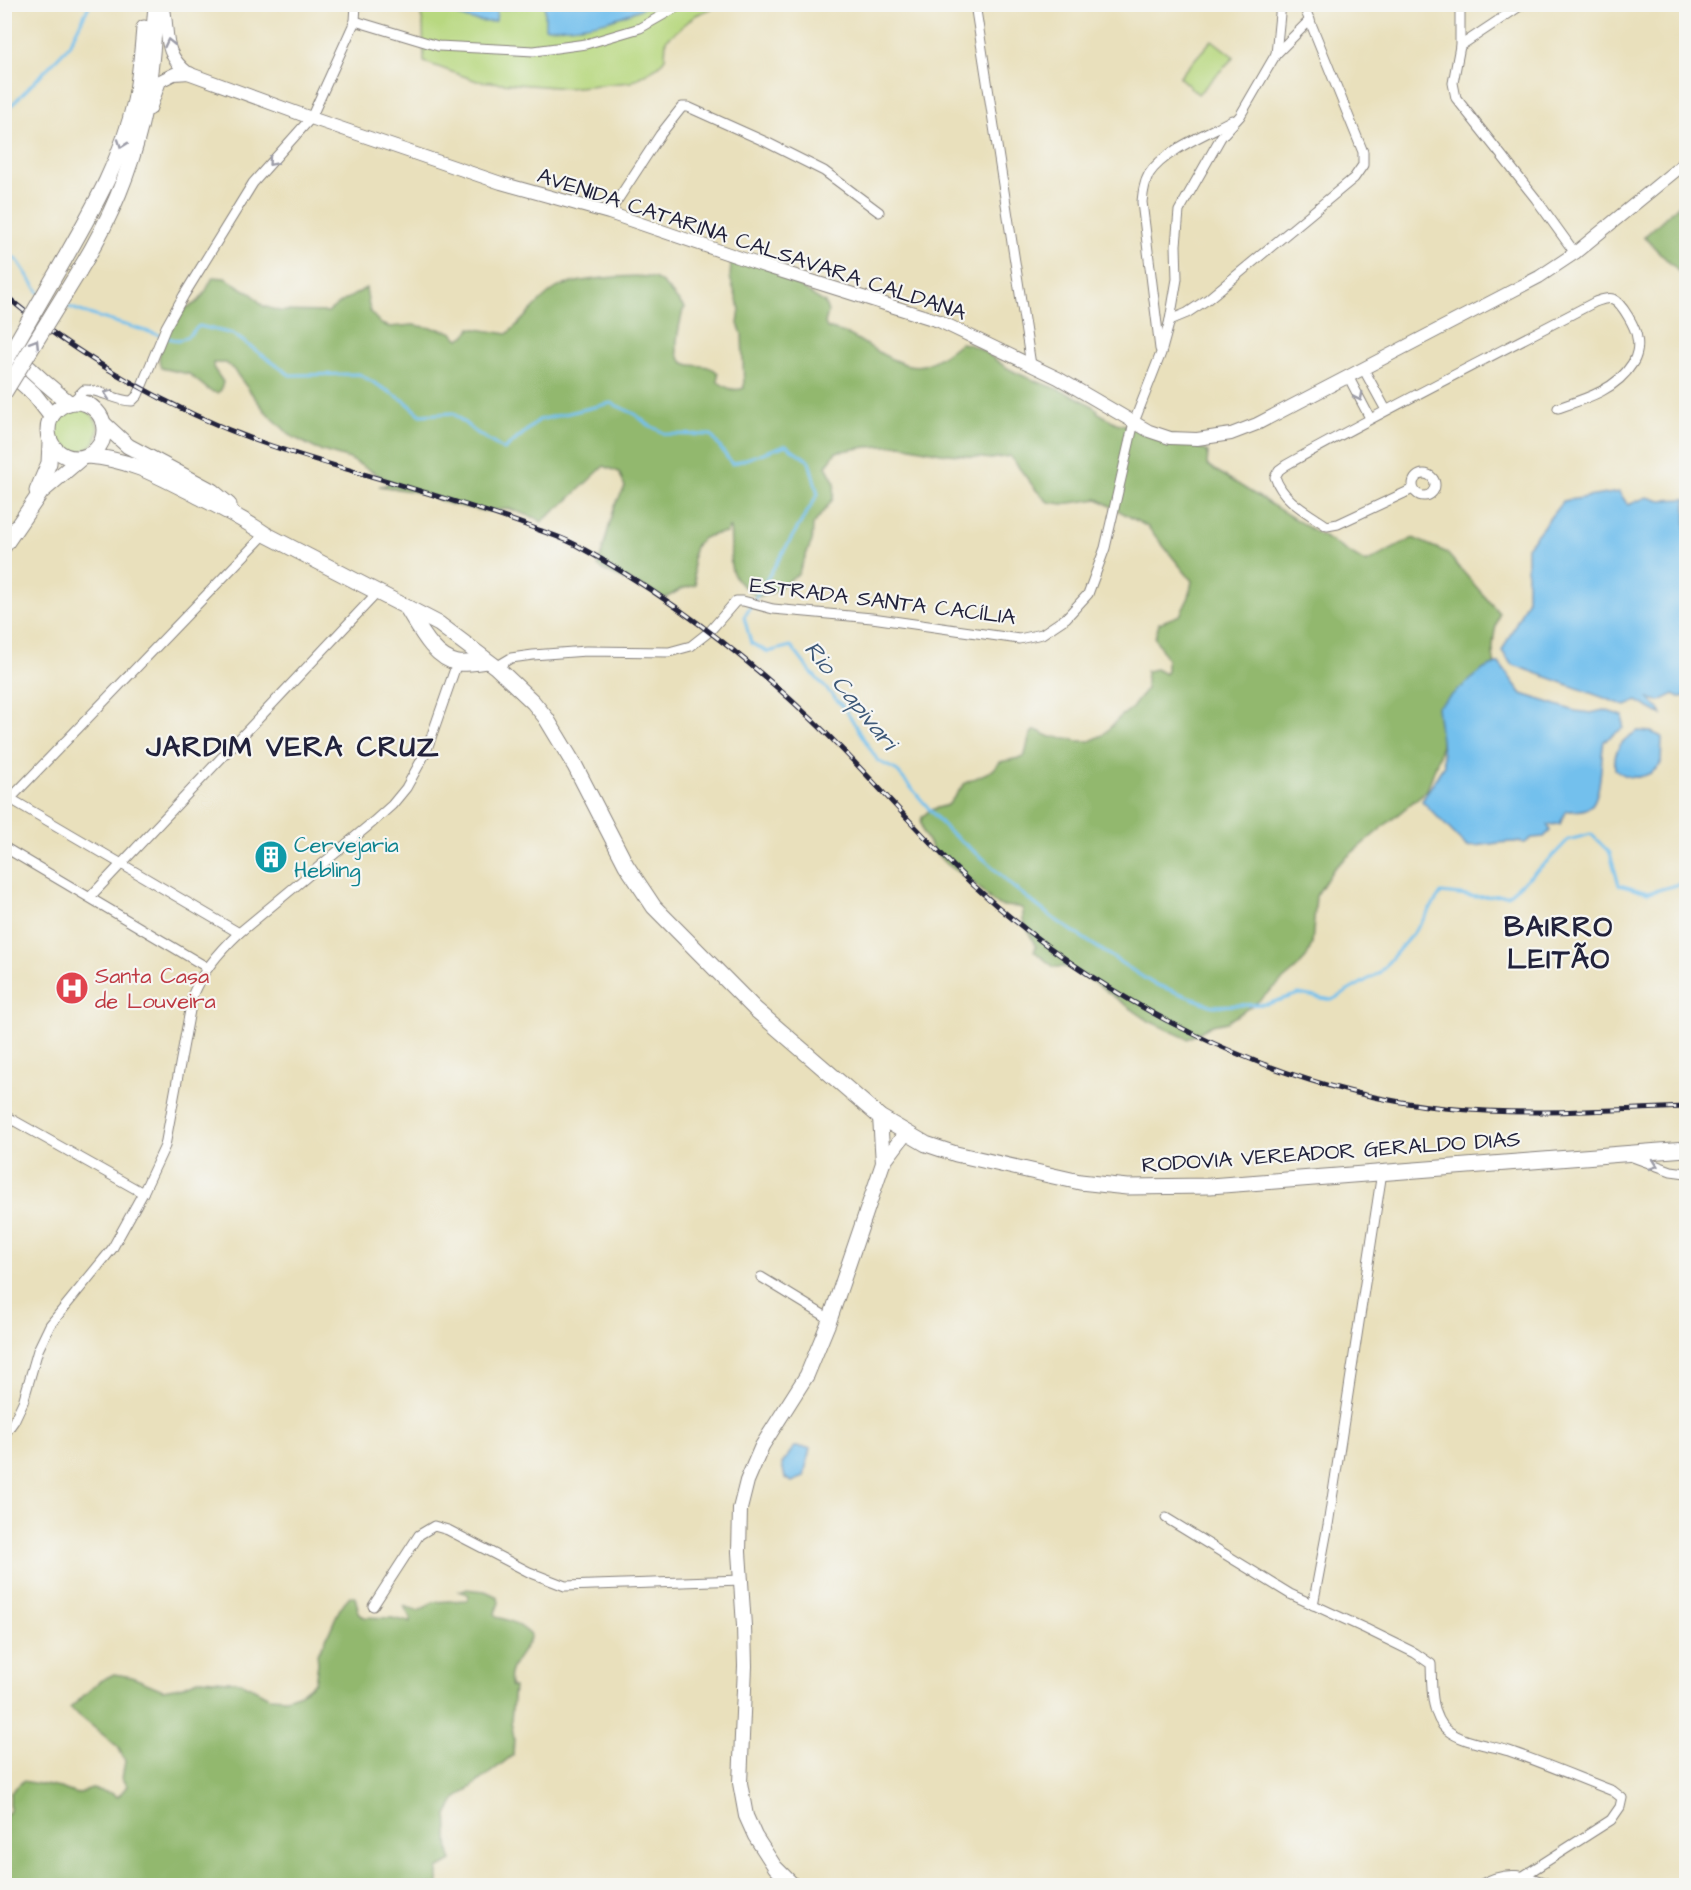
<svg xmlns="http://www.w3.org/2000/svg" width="1691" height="1890" font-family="'Architects Daughter',sans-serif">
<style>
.green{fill:#b8d880;stroke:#6d7d5e;stroke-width:1.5}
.forest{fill:#92b86e;stroke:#5a6d54;stroke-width:1.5}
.water{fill:#73c0ed;stroke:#4a7194;stroke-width:1.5}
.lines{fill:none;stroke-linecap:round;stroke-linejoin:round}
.stream{stroke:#73c0ed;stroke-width:3}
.minor-casing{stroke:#86817c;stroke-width:11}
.tertiary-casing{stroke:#86817c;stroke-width:14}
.secondary-casing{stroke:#86817c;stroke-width:16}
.primary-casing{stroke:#86817c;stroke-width:17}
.minor{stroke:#fff;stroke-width:9}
.tertiary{stroke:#fff;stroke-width:12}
.secondary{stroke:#fff;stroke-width:14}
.primary{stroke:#fff;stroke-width:15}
.rail-casing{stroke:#22223b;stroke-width:5}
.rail{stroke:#f6f6f2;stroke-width:3;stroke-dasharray:9;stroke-linecap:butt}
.primary-bridge-casing{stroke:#86817c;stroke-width:17;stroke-linecap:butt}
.primary-bridge{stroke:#fff;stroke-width:15}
.oneway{stroke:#9c9ca7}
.labels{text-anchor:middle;stroke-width:4.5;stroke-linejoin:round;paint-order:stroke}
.street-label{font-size:22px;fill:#22223b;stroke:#f6f6f2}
.culture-label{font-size:22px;fill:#0d838f;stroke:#f6f6f2;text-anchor:start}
.health-label{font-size:22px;fill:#be3a42;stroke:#f6f6f2;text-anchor:start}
.water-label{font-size:24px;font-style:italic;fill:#3e5979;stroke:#f6f6f2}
.district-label{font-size:28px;font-weight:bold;letter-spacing:1.5px;fill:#22223b;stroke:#f6f6f2}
</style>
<rect width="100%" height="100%" fill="#f6f6f2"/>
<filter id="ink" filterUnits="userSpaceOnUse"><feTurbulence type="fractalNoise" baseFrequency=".0167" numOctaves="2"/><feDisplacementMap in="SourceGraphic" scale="12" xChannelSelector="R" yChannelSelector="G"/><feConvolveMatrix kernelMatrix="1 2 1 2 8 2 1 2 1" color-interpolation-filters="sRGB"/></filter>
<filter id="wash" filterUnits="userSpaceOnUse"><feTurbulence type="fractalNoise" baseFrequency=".008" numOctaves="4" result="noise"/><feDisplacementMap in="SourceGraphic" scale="24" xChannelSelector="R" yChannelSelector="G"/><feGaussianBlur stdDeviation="1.35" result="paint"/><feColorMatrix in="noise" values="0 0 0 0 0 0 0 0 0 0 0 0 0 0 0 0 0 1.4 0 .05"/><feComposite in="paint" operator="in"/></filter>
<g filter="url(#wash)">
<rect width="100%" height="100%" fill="#e9e0bc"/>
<g class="green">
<polygon points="419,5 720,5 696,15 666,40 665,58 659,66 631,82 567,88 477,81 424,62 423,25"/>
<polygon points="1212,40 1234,57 1198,94 1179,77"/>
<circle cx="76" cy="430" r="22"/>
</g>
<g class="forest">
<polygon points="1686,198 1686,279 1644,237"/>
<path d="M754,258L774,266L790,281L825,303L828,312L825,323L827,328C833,330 839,331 845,333C866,342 900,371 923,365C936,362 950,351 960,343C980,344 995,362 1013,371C1042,386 1071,390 1098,410L1097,412L1116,423L1177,437L1208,452L1207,465L1366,563L1413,538L1446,552L1499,613C1493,637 1489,654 1499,678L1443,733L1439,756L1427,790L1334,868L1316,896L1312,944L1306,958L1295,970L1256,1003L1227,1022L1212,1025L1188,1039L1149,1021L1087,978L1068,967H1054L1034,951L1036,947L1023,920V909L1019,907L1001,906L993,902L974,883L944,862L933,850L923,833L921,823L922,817L930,810L948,805L965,783L993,770L1000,762L1024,757C1028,748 1027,738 1033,731H1038L1051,737L1067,738L1078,741H1090L1103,735L1120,717L1132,708L1146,689V671L1156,669L1165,674L1167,671V659L1155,638L1159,623L1180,615L1189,597L1192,581L1148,527L1098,499L1063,504L1048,502L1036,490L1010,456L991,459L941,453L901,445L867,447L836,452L826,466L835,483L833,499L813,525L812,541L798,574L772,593L757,597C720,572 734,565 730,527L726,533C688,535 690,554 696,585L681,589L666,598C654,595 645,587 634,583C618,577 612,577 598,566L615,505L625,487L619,472L604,466L567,501L541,522L538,519L510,509L484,511L449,504L423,493L379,486L386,485L389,481L350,459L316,449L291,436L265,411L233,369L226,363H213L214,369L223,382L221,390L217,393L210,391L189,374L161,368C154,354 170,321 181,311C188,305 196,306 201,298C206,292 209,284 213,277L225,278L252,294L263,306L279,311L328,312C339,302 353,296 366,288L370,312L381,324L390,327L413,325L439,329L451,332L459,339L465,336L471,328L507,334C524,320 537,301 555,289C568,280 641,272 656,279C667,284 676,300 685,308L683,310C680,325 667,363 691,365C702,366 710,365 718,373V382C727,388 734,392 744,388L742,334L738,324L740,309L730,278L731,263Z"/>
<path d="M465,1589L485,1591L498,1597L499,1603L495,1613L496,1617C511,1620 520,1625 531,1635C527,1652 503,1668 511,1687H514L511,1721L514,1738L513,1755L456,1799L447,1815C449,1829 446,1849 452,1861L438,1869V1885H5V1816L10,1811V1793L23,1781L60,1788L77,1794L92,1789L111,1793L118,1797L127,1786L122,1779L125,1761L118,1747L70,1708L100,1681L114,1674L132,1677L163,1690L180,1687L201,1679L241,1682L269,1697L286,1698L301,1693L315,1682L318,1663L317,1653C332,1636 333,1612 350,1596L355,1597L359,1612L364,1617L392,1618L410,1622L411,1619L404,1606L419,1611L433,1602L467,1600L469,1597L468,1594L459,1591Z"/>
</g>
<g class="water">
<path d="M435,5H516L515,8L497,9L496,21C475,25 454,14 435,5Z"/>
<path d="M545,5V4L649,5C613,22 585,28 545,28Z"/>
<polygon points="1619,492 1628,505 1647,497 1659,500 1686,499 1686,696 1680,697 1674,694 1660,701 1649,699 1658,707 1662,715 1637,701 1626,706 1511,664 1502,651 1527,601 1527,547 1563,501"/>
<path d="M1499,663L1522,694L1575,711L1591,713L1604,710L1623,716V728L1604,741C1600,757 1603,804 1586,809C1580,811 1572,811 1566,811L1560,824L1548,825L1550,831L1544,837L1532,838L1525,843C1506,840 1486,845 1467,847L1422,801L1444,765L1437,707L1484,669Z"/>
<path d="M1638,731L1651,732L1662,737L1661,764C1648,779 1630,782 1615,769C1613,750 1621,740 1638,731Z"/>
<polygon points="794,1447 810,1448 804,1477 792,1482 785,1478 782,1464"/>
</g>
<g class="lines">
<g class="stream">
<polyline points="4,113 68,47 90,4"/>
<polyline points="4,250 18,261 39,293"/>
<path d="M64,305C101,320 140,328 178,341L188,336L199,326L233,334L290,375L359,374L405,401L421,415L453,413L474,431L504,450L539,420L611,403L635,414L647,424L666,434L711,435L732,464L786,445L809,461L818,494L744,617L751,643L768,652L791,646L810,671L845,709L878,761L896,770L948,831L985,860L1012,886L1054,919L1152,983L1213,1006L1267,1004L1299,994L1332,1000L1379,973L1419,926L1441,893L1477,897L1508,895L1550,859L1568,840L1591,834L1610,853L1619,885L1648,893L1686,882"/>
</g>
</g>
</g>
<g filter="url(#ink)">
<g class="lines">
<g class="minor-casing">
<g id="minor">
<polyline points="975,4 1031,365"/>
<polyline points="1460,4 1460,46 1453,83 1456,98 1536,199 1575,253"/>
<polyline points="355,21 438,46 534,51 586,44 640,28 682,4"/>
<polyline points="1460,46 1523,4"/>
<polyline points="1276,54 1281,4"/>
<polyline points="609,213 660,135 682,107 688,107 766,142 824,171 879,212"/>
<polyline points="1170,320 1187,313 1208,299 1354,178 1363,165 1363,152 1303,4"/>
<path d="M1160,349L1142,202C1143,192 1144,183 1149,174C1163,151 1209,133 1232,120"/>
<polyline points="1363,368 1386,410"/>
<polyline points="1348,376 1370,418"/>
<path d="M72,402L84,390C101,389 115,401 132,401L138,395L166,327L184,295L253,183L311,118L355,21L356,4"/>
<circle cx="1424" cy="485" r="11"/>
<path d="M1413,489L1338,524L1327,526C1307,512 1283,501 1275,477L1279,470L1286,465C1388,408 1492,356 1595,302C1601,300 1607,297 1613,299C1622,303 1636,328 1637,338C1639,346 1637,357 1632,364C1616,390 1585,399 1558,408"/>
<polyline points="496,667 511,658 533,655 586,651 669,652 691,646 710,631 736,601 743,601 773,609 872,618 1019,639 1042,634 1066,618 1088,594 1105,548 1134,422 1161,353 1170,320 1177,279 1176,245 1179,211 1221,137 1240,116 1276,54 1310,20"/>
<polyline points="4,795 239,933"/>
<polyline points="11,798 265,534"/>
<polyline points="4,847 208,968"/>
<polyline points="90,897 377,593"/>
<polyline points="4,1115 143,1193"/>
<polyline points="1630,1156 1671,1171 1686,1173"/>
<polyline points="761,1277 830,1319"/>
<path d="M4,1435L14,1421L23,1402L38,1350L50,1325L112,1249L143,1193L165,1146L193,994C203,970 220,951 239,933L373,822L392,805L406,788L426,752L457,663"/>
<path d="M1166,1518L1290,1594L1366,1629L1415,1653L1431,1664C1432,1684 1430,1715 1447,1730C1463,1743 1490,1745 1509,1751C1544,1763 1579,1778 1613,1791L1622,1798L1620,1807L1611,1820L1525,1875"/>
<polyline points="1313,1605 1328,1525 1382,1172"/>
<polyline points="373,1606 419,1535 434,1526 448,1530 529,1572 565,1586 742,1580"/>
<path d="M1478,1886C1506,1869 1525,1875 1554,1886"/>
</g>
</g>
<g class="tertiary-casing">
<g id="tertiary">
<path d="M163,4C170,33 161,52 188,73L311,118L501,183L609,213L764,266L939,321L1058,378L1149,431L1170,438L1197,439L1231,434L1257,424L1539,277L1575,253L1686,162"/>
<polyline points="150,109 160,81 174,74 190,73"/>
</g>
</g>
<g class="secondary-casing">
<g id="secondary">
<polyline points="880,1117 883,1163"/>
<polyline points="794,1886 775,1867 755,1836 746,1816 740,1783 745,1666 744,1626 739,1552 740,1509 747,1481 762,1446 807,1375 830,1319 883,1163 905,1134"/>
</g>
</g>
<g class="primary-casing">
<g id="primary">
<path d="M64,260C93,209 122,159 135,101C140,77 142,53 144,28"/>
<path d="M79,271C106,227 128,178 140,128C150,87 153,46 156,4"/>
<polyline points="4,345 43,381 69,403"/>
<polyline points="4,367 34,394 51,416"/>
<circle cx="76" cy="430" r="28"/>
<polyline points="103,423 128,446 212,491 229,505"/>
<path d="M87,456C130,459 159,476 196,495C221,508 242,518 265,534L439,624L496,667L533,702L546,718L575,766L626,865L654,907L755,1009L880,1117L926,1144L956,1154L1080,1182L1127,1187L1210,1186L1686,1149"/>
<polyline points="37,491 49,463 50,443"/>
<polyline points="4,546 41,492 80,459"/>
<path d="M407,608C419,627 433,658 458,663C467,664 478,662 487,661"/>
</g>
</g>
<use href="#minor" class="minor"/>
<use href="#tertiary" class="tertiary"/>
<use href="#secondary" class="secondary"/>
<use href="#primary" class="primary"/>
<g class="rail-casing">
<path id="rail" d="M4,294C76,357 174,411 263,443C303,457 343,468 384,480C433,495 483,509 531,527C546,533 562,537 576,545C670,596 754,662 830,737C878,785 922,837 971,883C1097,999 1273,1091 1445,1108C1525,1116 1606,1110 1686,1107"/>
</g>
<use href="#rail" class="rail"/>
<g class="primary-bridge-casing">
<g id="primary-bridge">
<polyline points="4,364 64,260"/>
<polyline points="4,393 79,271"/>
</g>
</g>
<use href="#primary-bridge" class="primary-bridge"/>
</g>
<defs><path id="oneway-chevron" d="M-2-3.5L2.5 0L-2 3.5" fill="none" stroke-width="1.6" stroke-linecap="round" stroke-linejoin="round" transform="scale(1.5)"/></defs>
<g class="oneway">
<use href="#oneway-chevron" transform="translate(169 43) rotate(-103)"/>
<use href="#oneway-chevron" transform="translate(122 144) rotate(109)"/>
<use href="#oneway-chevron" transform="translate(272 162) rotate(131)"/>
<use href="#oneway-chevron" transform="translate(35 343) rotate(-58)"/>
<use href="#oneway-chevron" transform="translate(108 394) rotate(-160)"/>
<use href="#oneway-chevron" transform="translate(1359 397) rotate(63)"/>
<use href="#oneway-chevron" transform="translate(1654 1165) rotate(19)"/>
</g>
</g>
<defs>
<g id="building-disc" transform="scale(1.725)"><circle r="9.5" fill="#0f9aa8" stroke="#f6f6f2"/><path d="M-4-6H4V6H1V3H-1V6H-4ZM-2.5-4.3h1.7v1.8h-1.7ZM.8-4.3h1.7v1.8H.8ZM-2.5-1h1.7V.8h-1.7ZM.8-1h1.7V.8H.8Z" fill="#fff"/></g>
<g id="hospital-disc" transform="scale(1.725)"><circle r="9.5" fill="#e0444e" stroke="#f6f6f2"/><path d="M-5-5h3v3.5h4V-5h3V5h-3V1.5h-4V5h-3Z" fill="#fff"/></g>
</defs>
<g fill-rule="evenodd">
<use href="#building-disc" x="271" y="857"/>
<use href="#hospital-disc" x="72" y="988"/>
</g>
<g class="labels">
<g class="street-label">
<text transform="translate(752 243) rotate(18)" y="8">AVENIDA CATARINA CALSAVARA CALDANA</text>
<text transform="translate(883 600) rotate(7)" y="8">ESTRADA SANTA CACÍLIA</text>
<text transform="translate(1331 1151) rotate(-4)" y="8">RODOVIA VEREADOR GERALDO DIAS</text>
</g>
<g class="culture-label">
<text x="294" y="852">Cervejaria<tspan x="294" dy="25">Hebling</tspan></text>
</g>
<g class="health-label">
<text x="95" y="983">Santa Casa<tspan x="95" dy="25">de Louveira</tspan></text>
</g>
<g class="water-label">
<text transform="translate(851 695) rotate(51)" y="8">Rio Capivari</text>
</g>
<g class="district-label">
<text x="293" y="756">JARDIM VERA CRUZ</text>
<text x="1559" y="936">BAIRRO<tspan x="1559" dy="32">LEITÃO</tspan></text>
</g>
</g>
<rect width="1691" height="1890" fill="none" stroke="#f6f6f2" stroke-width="24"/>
</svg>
